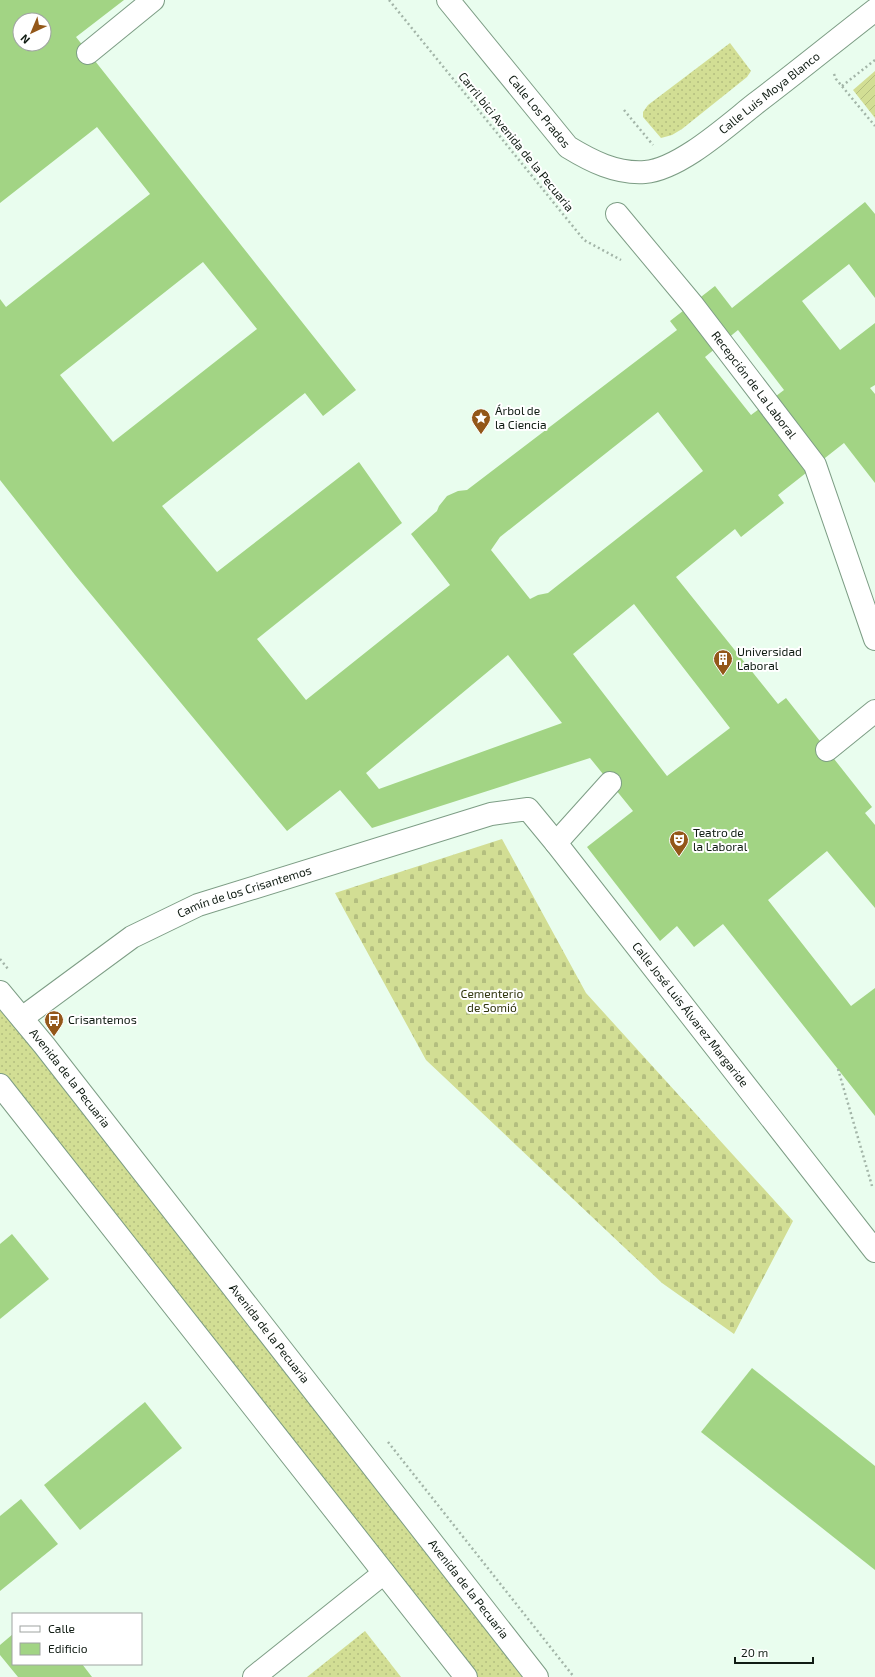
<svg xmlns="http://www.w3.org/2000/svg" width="875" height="1677" font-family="'Exo 2',sans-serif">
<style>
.grass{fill:url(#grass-dots)}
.cemetery{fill:url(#cemetery-stones)}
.garden{fill:url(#garden-furrows)}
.building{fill:#a2d484;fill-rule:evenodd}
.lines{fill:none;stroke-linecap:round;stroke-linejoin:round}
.minor-casing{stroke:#7d9d85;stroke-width:24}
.path{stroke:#a3b5a8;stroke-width:2.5;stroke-dasharray:2 3;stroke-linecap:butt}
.minor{stroke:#fff;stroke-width:22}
.labels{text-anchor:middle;stroke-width:4;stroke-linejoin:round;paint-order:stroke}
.street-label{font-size:12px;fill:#101c13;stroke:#fff}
.poi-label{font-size:12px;fill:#101c13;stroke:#fff;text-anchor:start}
.park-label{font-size:12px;fill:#30350d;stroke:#fff}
</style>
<defs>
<pattern id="grass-dots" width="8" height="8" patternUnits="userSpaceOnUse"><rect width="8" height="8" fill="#d2de94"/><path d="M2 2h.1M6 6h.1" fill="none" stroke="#b3be7f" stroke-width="1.8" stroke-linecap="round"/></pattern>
<pattern id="cemetery-stones" width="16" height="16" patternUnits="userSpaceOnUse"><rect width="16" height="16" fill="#d2de94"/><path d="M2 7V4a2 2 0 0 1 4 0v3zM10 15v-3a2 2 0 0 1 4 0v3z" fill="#b3be7f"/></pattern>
<pattern id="garden-furrows" width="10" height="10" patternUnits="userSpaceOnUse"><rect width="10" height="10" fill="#d2de94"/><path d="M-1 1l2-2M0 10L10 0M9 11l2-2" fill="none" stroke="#b3be7f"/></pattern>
</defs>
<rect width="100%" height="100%" fill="#e9fdee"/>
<g class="grass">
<polygon points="730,43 751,71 747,77 682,129 672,135 661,138 643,117 643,112 648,105"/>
<polygon points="0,992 537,1677 466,1677 0,1085"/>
<polygon points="365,1631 401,1677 307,1677"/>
</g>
<polygon class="cemetery" points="502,839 586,993 793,1221 734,1334 662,1283 426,1060 335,893"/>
<polygon class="garden" points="875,71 875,118 853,90"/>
<g class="building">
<path d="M0,0H124L76,37L356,390L323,416L305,393L162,506L217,572L359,462L402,523L257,639L306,700L450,585L411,534L437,511L439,506L447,496L458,491L467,490L677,330L670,321L715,286L732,308L865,202L875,214V298L849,264L802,301L840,350L875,323V385L870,388L875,394V483L844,443L778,495L784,503L741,537L735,529L676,577L778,704L786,698L872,807L865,813L875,825V908L827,851L768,900L851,1006L875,988V1116L723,924L694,947L677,926L660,941L587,847L633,811L590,758L372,828L340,790L287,831L75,575L0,480V299L6,307L150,194L97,127L0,203ZM20,20H44V44H20ZM203,262L257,329L113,442L60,375ZM738,330L784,390L751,415L705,357ZM658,412L703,471L548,593L538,595L530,599L491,550L500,537ZM634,604L730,728L667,776L573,654ZM508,655L562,723L379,789L366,773Z"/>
<polygon points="12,1234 49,1279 0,1319 0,1244"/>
<polygon points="752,1368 875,1466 875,1570 701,1432"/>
<polygon points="145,1402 182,1448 80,1530 44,1485"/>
<polygon points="21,1499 58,1544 0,1591 0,1516"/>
<polygon points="13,1634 13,1664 82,1664 92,1677 18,1677 0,1655 0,1645"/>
</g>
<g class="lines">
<g class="minor-casing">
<g id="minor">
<path id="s1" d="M448,0L568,147C591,161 616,174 645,172C680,169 727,126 755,104C796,73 835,41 875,10"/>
<polyline points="88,53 153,0"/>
<path id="s2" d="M617,214L692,304L815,465L875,639"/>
<polyline points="827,750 875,711"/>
<polyline points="556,843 610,783"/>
<path id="s3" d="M0,992L44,1045L537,1677"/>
<path id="s4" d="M22,1018L132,937L198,905L491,814L528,809L556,843L875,1251"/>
<polyline points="0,1085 466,1677"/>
<polyline points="254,1677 384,1573"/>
</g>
</g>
<g class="path">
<polyline points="389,0 584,240 621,260"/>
<polyline points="834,74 836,79 875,126"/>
<polyline points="842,86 875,60"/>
<polyline points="624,110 653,145"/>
<polyline points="0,959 8,969"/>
<polyline points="838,1069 872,1186"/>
<polyline points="388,1442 574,1677"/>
</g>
<use href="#minor" class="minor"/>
</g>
<defs>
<g id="sight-pin" transform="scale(1)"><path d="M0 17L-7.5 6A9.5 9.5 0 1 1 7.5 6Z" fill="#935719" stroke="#fff"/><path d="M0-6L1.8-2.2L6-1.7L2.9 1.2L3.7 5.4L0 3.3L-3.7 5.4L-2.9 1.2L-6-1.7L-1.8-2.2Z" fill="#fff"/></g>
<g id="building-pin" transform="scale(1)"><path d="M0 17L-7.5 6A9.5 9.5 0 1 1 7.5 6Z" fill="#935719" stroke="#fff"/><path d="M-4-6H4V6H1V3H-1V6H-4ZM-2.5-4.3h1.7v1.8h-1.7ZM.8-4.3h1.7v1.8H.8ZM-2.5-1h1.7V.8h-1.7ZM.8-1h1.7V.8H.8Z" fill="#fff"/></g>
<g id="theatre-pin" transform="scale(1)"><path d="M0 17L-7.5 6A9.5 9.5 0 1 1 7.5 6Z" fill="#935719" stroke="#fff"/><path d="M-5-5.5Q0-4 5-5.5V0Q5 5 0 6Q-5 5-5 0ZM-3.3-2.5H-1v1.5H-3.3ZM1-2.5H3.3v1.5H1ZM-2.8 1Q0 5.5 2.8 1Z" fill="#fff"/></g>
<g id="bus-pin" transform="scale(1)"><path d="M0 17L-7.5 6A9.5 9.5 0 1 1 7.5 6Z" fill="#935719" stroke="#fff"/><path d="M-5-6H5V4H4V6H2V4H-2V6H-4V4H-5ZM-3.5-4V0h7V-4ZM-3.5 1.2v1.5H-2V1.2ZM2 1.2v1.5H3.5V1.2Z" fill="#fff"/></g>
</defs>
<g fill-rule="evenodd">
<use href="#sight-pin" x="481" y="418"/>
<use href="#building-pin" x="723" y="659"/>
<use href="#theatre-pin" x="679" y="840"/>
<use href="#bus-pin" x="54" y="1020"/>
</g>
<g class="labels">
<g class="street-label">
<text dy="4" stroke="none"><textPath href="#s1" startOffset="421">Calle Luis Moya Blanco</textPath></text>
<text dy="4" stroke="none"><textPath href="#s1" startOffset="144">Calle Los Prados</textPath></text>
<text transform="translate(516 142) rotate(51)" y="4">Carril bici Avenida de la Pecuaria</text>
<text dy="4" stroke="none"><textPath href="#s2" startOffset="219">Recepción de La Laboral</textPath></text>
<text dy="4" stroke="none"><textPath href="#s4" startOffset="258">Camín de los Crisantemos</textPath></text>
<text dy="4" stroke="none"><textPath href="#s4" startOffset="816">Calle José Luis Álvarez Margaride</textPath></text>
<text dy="4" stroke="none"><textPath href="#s3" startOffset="111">Avenida de la Pecuaria</textPath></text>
<text dy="4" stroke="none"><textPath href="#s3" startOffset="435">Avenida de la Pecuaria</textPath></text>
<text dy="4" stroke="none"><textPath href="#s3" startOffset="759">Avenida de la Pecuaria</textPath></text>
</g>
<g class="poi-label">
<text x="495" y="415">Árbol de<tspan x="495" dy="14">la Ciencia</tspan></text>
<text x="737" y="656">Universidad<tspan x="737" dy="14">Laboral</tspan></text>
<text x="693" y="837">Teatro de<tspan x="693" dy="14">la Laboral</tspan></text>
<text x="68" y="1024">Crisantemos</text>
</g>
<g class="park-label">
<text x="492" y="998">Cementerio<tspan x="492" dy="14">de Somió</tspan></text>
</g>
</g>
<rect x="12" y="1613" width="130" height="52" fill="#ffffff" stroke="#9fa4a1"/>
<rect x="20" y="1626" width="20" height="6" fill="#ffffff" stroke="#9fa4a1"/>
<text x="48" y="1633" font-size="12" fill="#101c13">Calle</text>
<rect x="20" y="1643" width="20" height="12" fill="#a2d484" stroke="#9fa4a1"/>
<text x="48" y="1653" font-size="12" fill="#101c13">Edificio</text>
<g transform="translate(32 32) rotate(224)"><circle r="19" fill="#ffffff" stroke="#9fa4a1"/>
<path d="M0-3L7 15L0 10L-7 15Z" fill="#935719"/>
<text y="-6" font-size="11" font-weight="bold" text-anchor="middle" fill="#101c13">N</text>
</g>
<path d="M735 1657v6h78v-6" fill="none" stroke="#101c13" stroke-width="2"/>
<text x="741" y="1657" font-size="12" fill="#101c13" stroke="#ffffff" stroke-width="3" paint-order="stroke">20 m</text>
</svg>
